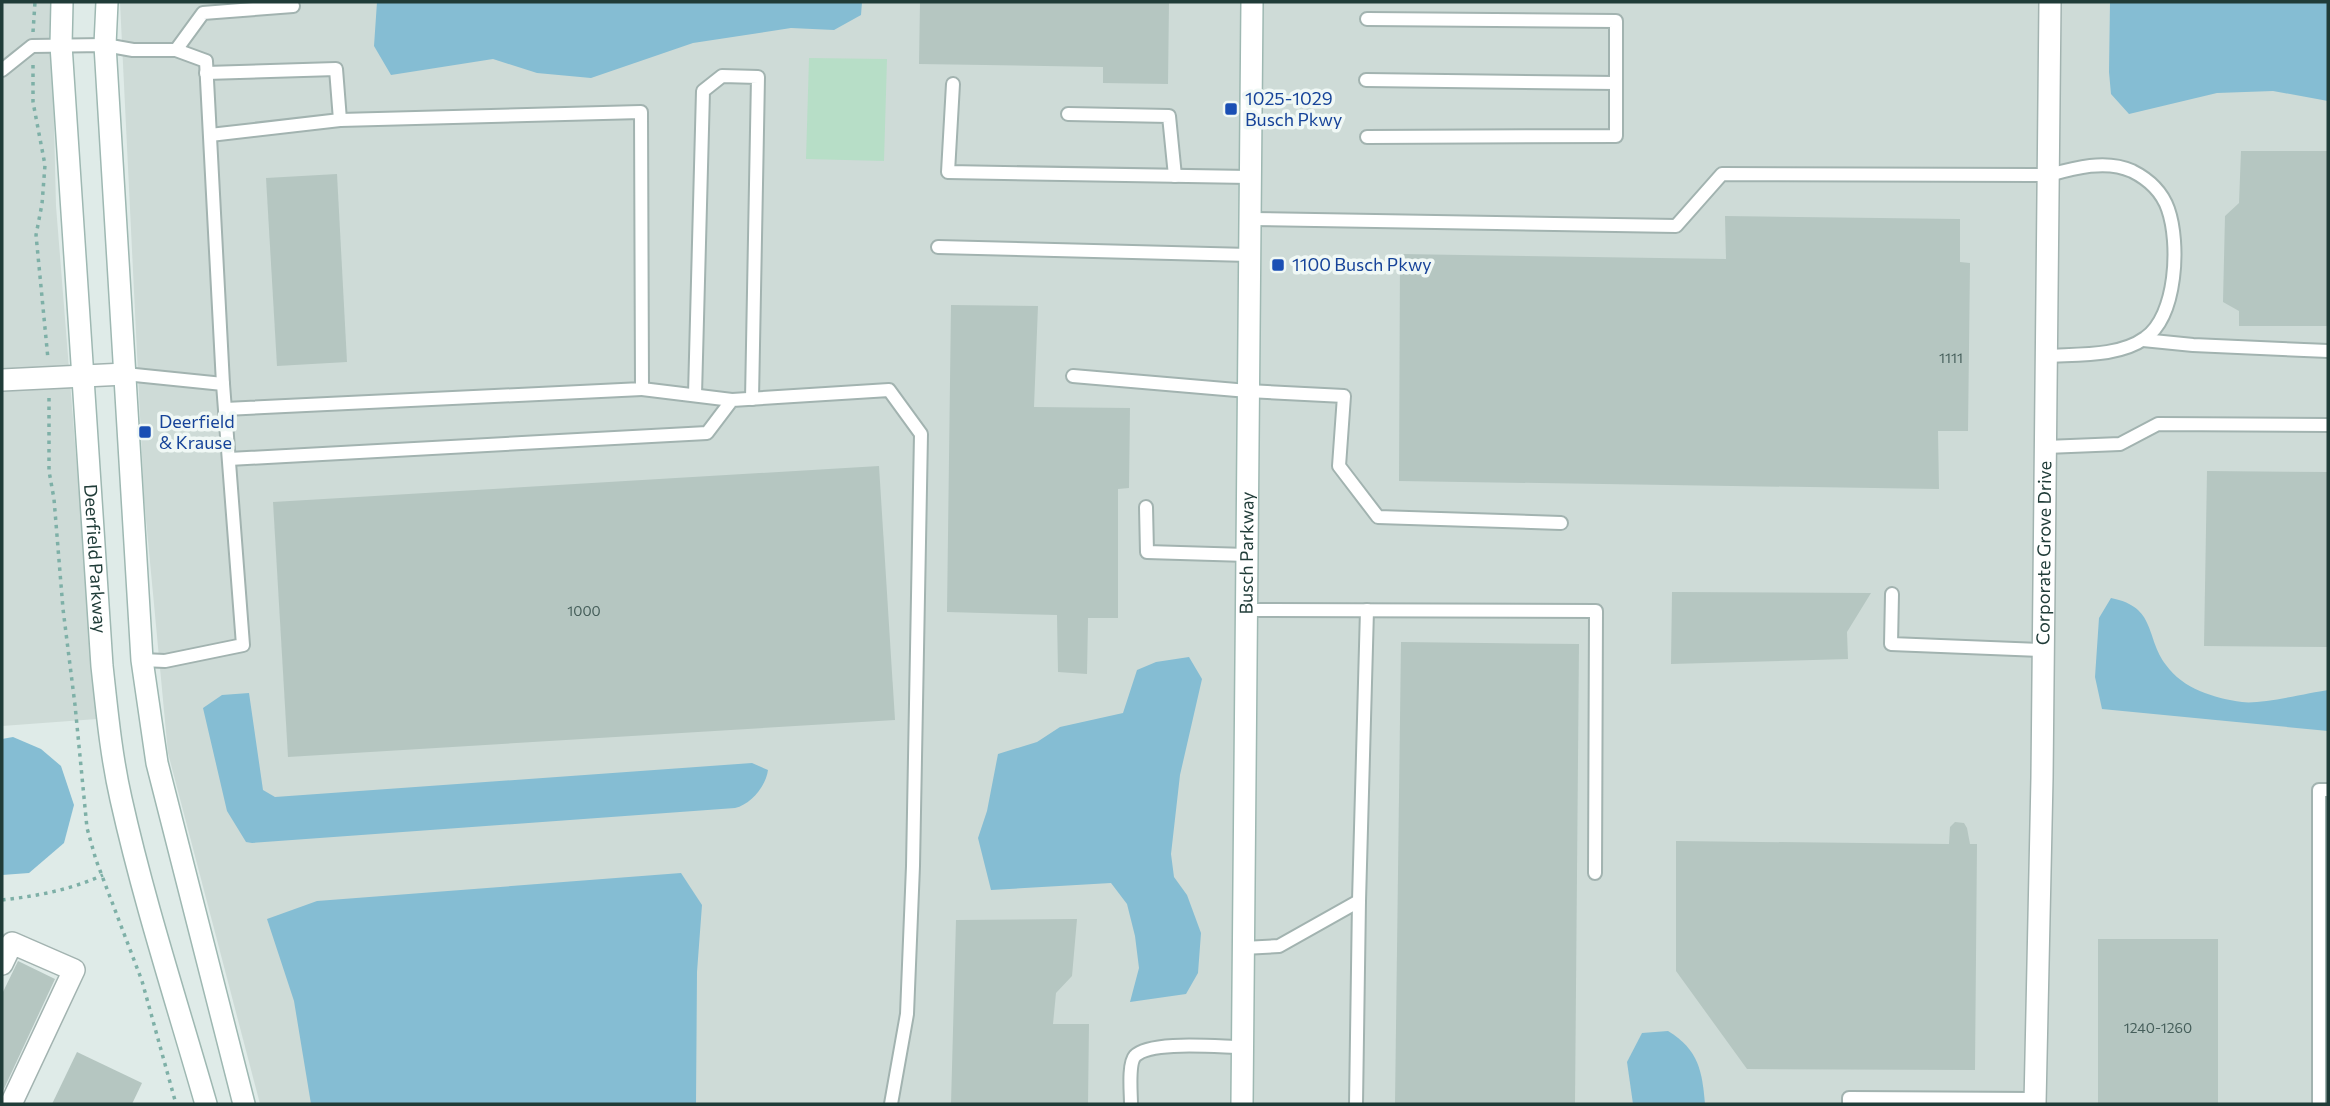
<svg xmlns="http://www.w3.org/2000/svg" width="2330" height="1106" font-family="Commissioner,sans-serif">
<style>
.built{fill:#cedbd7}
.green{fill:#b7dec7}
.water{fill:#85bdd3}
.building{fill:#b5c6c1}
.lines{fill:none;stroke-linecap:round;stroke-linejoin:round}
.lane-casing{stroke:#a2b3b0;stroke-width:16}
.street-casing{stroke:#a2b3b0;stroke-width:24}
.secondary-casing{stroke:#9eb8b2;stroke-width:24}
.path{stroke:#7eb0a7;stroke-width:3.5;stroke-dasharray:3.5 5;stroke-linecap:butt}
.lane{stroke:#fff;stroke-width:12}
.street{stroke:#fff;stroke-width:21}
.secondary{stroke:#fff;stroke-width:21}
.transit-dot{fill:#1a4fb4;stroke:#f0f8f5;stroke-width:2.5}
.labels{text-anchor:middle;stroke-width:7;stroke-linejoin:round;paint-order:stroke}
.number-label{font-size:14px;fill:#455e5a}
.transit-label{font-size:18px;fill:#164399;stroke:#f0f8f5;text-anchor:start}
.street-label{font-size:18px;fill:#203c38;stroke:#f0f8f5}
</style>
<rect width="100%" height="100%" fill="#dfebe8"/>
<g class="built">
<polygon points="2,2 51,2 56,206 97,719 2,726"/>
<polygon points="120,2 2328,2 2328,1104 260,1104 168,753 144,498"/>
</g>
<polygon class="green" points="809,58 887,59 884,161 806,159"/>
<g class="water">
<polygon points="377,2 862,2 861,15 834,30 791,28 693,43 591,78 537,73 493,59 391,75 374,46"/>
<polygon points="2110,2 2328,2 2328,101 2273,91 2217,93 2129,114 2111,94 2109,72"/>
<path d="M2111,598C2157,607 2145,637 2166,665C2183,689 2214,698 2242,702C2259,705 2308,693 2328,690V731L2102,709L2095,677L2099,618Z"/>
<polygon points="1189,657 1202,679 1180,775 1171,854 1174,877 1187,895 1201,933 1198,973 1186,994 1130,1002 1139,968 1135,936 1127,904 1111,883 991,890 978,838 987,811 998,754 1037,742 1060,727 1123,713 1137,670 1156,662"/>
<path d="M249,693L263,790L275,797L752,763L768,770C766,786 751,804 735,808L252,843L246,842L227,811L203,708L222,695Z"/>
<polygon points="13,737 41,749 61,766 74,805 64,843 29,873 2,875 2,739"/>
<polygon points="681,873 702,905 697,972 696,1104 311,1104 294,1001 267,919 317,901"/>
<path d="M1668,1031C1699,1050 1702,1071 1705,1104H1633L1627,1062L1642,1033Z"/>
</g>
<g class="building">
<polygon points="920,2 1169,2 1168,84 1103,83 1103,67 919,64"/>
<polygon points="2241,151 2328,151 2328,326 2239,326 2239,311 2223,302 2225,216 2239,203"/>
<polygon points="337,174 347,362 277,366 266,178"/>
<polygon points="1725,216 1960,219 1960,262 1970,263 1968,431 1938,431 1939,489 1399,481 1400,254 1726,259"/>
<polygon points="951,305 1038,306 1034,407 1130,408 1129,488 1118,489 1118,618 1088,618 1087,674 1058,672 1057,615 947,612"/>
<polygon points="879,466 895,720 288,757 273,502"/>
<polygon points="2207,471 2328,472 2328,647 2204,646"/>
<polygon points="1672,592 1871,593 1847,632 1848,659 1671,664"/>
<polygon points="1401,642 1579,644 1575,1104 1395,1104"/>
<polygon points="1955,822 1964,823 1967,828 1970,844 1977,844 1975,1070 1747,1069 1676,971 1676,841 1949,844 1950,827"/>
<polygon points="1077,919 1072,976 1056,993 1053,1024 1089,1024 1088,1104 951,1104 956,920"/>
<rect x="2098" y="939" width="120" height="165"/>
<polygon points="18,961 55,979 2,1093 2,994"/>
<polygon points="77,1052 142,1083 132,1104 52,1104"/>
</g>
<g class="lines">
<g class="lane-casing">
<g id="lane">
<polyline points="1367,19 1616,21 1616,136 1367,137"/>
<polyline points="176,50 203,13 293,6"/>
<polyline points="2,70 32,46 105,45 133,50 176,50 206,61 223,384"/>
<polyline points="206,73 336,69 340,120 210,135"/>
<polyline points="1366,80 1616,83"/>
<polyline points="953,84 948,172 1250,177"/>
<polyline points="1068,114 1169,116 1175,176"/>
<path d="M1250,219L1676,226L1722,174L2049,175C2074,168 2106,159 2132,171C2148,179 2162,192 2168,209C2180,243 2177,316 2145,338C2119,357 2077,354 2046,356"/>
<polyline points="938,247 1249,255"/>
<polyline points="2143,340 2193,345 2328,351"/>
<polyline points="125,374 223,384 243,645 165,661 142,660"/>
<polyline points="1073,376 1248,391 1344,396 1339,466 1378,517 1561,523"/>
<polyline points="642,389 732,400"/>
<polyline points="695,395 703,91 722,76 758,77 752,399"/>
<polyline points="225,409 642,389 641,112 340,120"/>
<polyline points="2046,447 2120,444 2158,424 2328,425"/>
<polyline points="229,459 707,433 732,400 889,390 921,434 913,866 907,1014 891,1104"/>
<polyline points="1146,507 1147,552 1247,555"/>
<polyline points="1892,594 1891,644 2043,650"/>
<polyline points="1246,610 1596,611 1595,873"/>
<polyline points="1243,948 1279,946 1359,901 1367,610"/>
<path d="M1131,1104C1131,1093 1128,1064 1135,1056C1150,1040 1220,1047 1242,1047"/>
<polyline points="1356,1104 1359,901"/>
<polyline points="1849,1104 1849,1098 2035,1099"/>
<polyline points="2319,1104 2319,790 2328,790"/>
</g>
</g>
<g class="street-casing">
<g id="street">
<polyline points="2,380 125,374"/>
<polyline points="2,964 12,943 74,970 11,1104"/>
<path id="s1" d="M2035,1104L2042,778L2050,2"/>
</g>
</g>
<g class="secondary-casing">
<g id="secondary">
<path id="s2" d="M62,2L61,45L102,666C107,711 111,755 121,799C144,902 177,1003 206,1104"/>
<polyline points="107,2 105,45 142,660 157,763 244,1104"/>
<path id="s3" d="M1242,1104L1252,2"/>
</g>
</g>
<g class="path">
<polyline points="33,32 35,2"/>
<polyline points="33,65 33,102 45,165 42,204 36,235 48,359"/>
<polyline points="49,398 49,471 54,499 63,609 75,705 87,828 96,860 142,981 176,1104"/>
<path d="M2,900C37,896 70,890 103,875"/>
</g>
<use href="#lane" class="lane"/>
<use href="#street" class="street"/>
<use href="#secondary" class="secondary"/>
</g>
<g class="transit-dot">
<rect x="1224" y="102" width="14" height="14" rx="3.5"/>
<rect x="1271" y="258" width="14" height="14" rx="3.5"/>
<rect x="138" y="425" width="14" height="14" rx="3.5"/>
</g>
<g class="labels">
<g class="number-label">
<text x="1951" y="363">1111</text>
<text x="584" y="616">1000</text>
<text x="2158" y="1033">1240-1260</text>
</g>
<g class="transit-label">
<text x="1245" y="105">1025-1029<tspan x="1245" dy="21">Busch Pkwy</tspan></text>
<text x="1292" y="271">1100 Busch Pkwy</text>
<text x="159" y="428">Deerfield<tspan x="159" dy="21">&amp; Krause</tspan></text>
</g>
<g class="street-label">
<text dy="6" stroke="none"><textPath href="#s3" startOffset="551">Busch Parkway</textPath></text>
<text dy="6" stroke="none"><textPath href="#s1" startOffset="551">Corporate Grove Drive</textPath></text>
<text dy="6" stroke="none"><textPath href="#s2" startOffset="558">Deerfield Parkway</textPath></text>
</g>
</g>
<rect width="2330" height="1106" fill="none" stroke="#203c38" stroke-width="7"/>
</svg>
